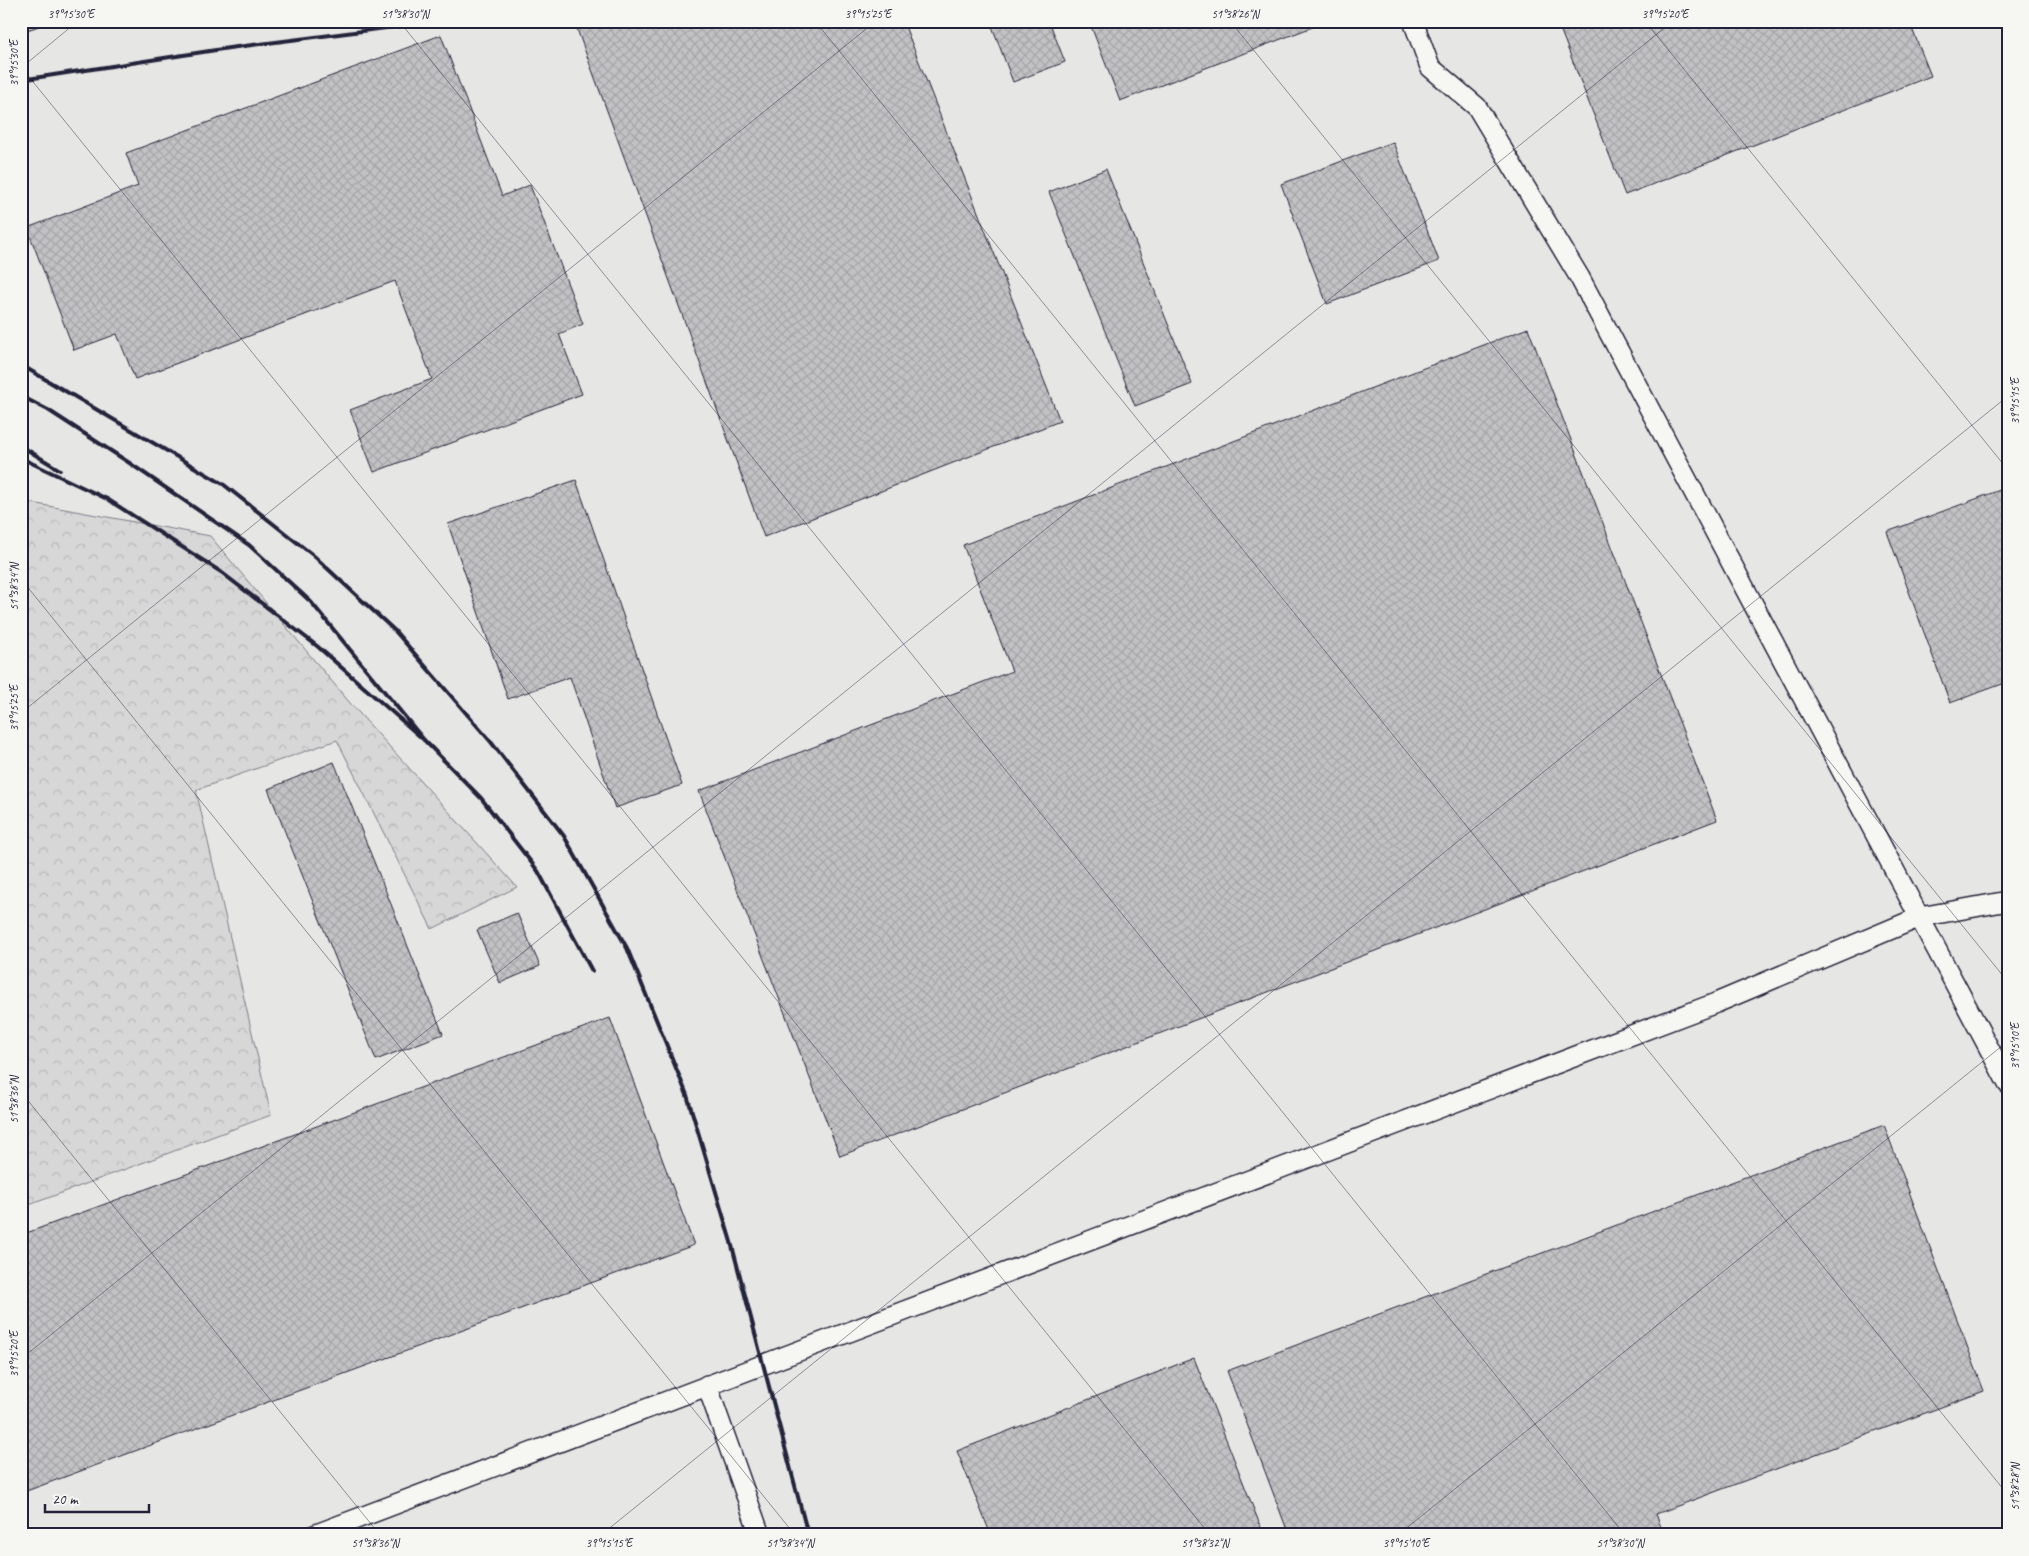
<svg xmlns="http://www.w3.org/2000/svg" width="2029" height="1556" font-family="Caveat,sans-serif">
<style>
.built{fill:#e6e6e4}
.forest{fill:url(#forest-crowns);stroke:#7c7c89}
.building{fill:url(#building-cross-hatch);stroke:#22223b}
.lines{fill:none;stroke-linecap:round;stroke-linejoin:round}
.service-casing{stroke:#22223b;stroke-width:22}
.service{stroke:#f6f6f2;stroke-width:19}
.rail{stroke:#22223b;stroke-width:4}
.ticks{fill:none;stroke:#22223b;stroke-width:1;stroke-opacity:0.45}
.neatline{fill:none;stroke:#22223b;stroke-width:2}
.ticks-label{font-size:12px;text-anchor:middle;fill:#22223b}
</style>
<defs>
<pattern id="forest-crowns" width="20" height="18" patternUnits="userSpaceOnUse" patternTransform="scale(1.25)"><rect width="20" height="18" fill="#d7d7d7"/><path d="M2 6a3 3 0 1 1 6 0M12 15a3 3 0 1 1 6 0" fill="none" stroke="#b8b8b9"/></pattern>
<pattern id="building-cross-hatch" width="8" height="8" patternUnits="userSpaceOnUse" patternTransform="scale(1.25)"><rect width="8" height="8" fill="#c2c2c4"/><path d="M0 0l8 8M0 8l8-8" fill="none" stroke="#a6a6a9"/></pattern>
</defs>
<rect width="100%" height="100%" fill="#f6f6f2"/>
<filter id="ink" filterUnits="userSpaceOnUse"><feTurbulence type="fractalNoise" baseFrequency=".02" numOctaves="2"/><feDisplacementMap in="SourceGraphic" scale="10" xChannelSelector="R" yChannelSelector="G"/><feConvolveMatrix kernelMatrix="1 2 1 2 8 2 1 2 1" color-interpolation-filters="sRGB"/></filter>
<g filter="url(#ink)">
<rect class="built" x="21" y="21" width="1987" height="1514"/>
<polygon class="forest" points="21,501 210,536 350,703 517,887 432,929 337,740 196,790 271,1115 21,1208"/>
<g class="building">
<polygon points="21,21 54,21 21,32"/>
<polygon points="574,21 903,21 1060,421 764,537"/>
<polygon points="990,21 1049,21 1065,62 1013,82"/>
<polygon points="1089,21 1328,21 1120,101"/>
<polygon points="1557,21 1909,21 1931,76 1625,195"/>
<polygon points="441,35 502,196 530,185 583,324 559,334 582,394 374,472 350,410 432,379 395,281 135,379 117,334 74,350 27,228 138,186 126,153"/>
<polygon points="1393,142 1439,261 1327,304 1281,184"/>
<polygon points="1106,169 1192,384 1135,406 1049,192"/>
<polygon points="1528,328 1717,820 840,1156 699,791 1012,671 963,545"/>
<polygon points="576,480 682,785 615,808 570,677 508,699 448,524"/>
<polygon points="2008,487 2008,682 1950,703 1887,532"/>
<polygon points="334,762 443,1034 376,1060 268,789"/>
<polygon points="517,913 540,966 500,983 477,930"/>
<polygon points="610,1018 694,1245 21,1493 21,1235"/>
<polygon points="1884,1125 1984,1391 1656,1514 1664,1535 1609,1535 1607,1531 1597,1535 1289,1535 1227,1371"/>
<polygon points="1194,1358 1264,1535 991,1535 957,1451"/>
<polygon points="1878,1529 1880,1535 1865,1535"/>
</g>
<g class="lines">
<g class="service-casing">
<g id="service">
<polyline points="1413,21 1430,67 1477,107 1580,278 2008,1084"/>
<polyline points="707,1385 760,1535"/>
<polyline points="314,1535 1716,1003 1920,917 2008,901"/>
</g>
</g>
<use href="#service" class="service"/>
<g class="rail">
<polyline points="21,80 229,48 441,21"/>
<polyline points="21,365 223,484 314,556 395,631 491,742 564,836 627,948 687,1095 731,1242 808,1535"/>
<polyline points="21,396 48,410 128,462 249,545 311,602 424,740 317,646 221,572 107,499 21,458"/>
<polyline points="21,446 60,470"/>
<polyline points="424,740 481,798 538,871 592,971"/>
</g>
</g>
</g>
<path class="ticks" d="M399,21L1625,1535M815,21L2008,1495M1230,21L2008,982M1645,21L2008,470M21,67L1210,1535M21,68L78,21M21,579L795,1535M21,713L876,21M21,1092L380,1535M21,1359L1673,21M601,1535L2008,396M1398,1535L2008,1041"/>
<rect width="2029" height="1556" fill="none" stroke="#f6f6f2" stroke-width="55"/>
<path d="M45 1504v8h104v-8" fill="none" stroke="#22223b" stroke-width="2.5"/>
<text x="52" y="1504" font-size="15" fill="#22223b" stroke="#f6f6f2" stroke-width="4" paint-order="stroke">20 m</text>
<rect x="28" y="28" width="1974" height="1500" class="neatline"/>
<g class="ticks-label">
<text x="71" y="18">39°15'30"E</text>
<text x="405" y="18">51°38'30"N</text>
<text x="868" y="18">39°15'25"E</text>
<text x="1235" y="18">51°38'26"N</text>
<text x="1665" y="18">39°15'20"E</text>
<text transform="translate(14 63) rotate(-90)" y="4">39°15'30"E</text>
<text transform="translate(2015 401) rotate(-90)" y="4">39°15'15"E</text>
<text transform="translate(14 587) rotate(-90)" y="4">51°38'34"N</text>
<text transform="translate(14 708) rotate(-90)" y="4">39°15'25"E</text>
<text transform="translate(2015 1046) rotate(-90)" y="4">39°15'10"E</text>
<text transform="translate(14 1100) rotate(-90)" y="4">51°38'36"N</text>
<text transform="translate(14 1354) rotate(-90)" y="4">39°15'20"E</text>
<text transform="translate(2015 1487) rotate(-90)" y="4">51°38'28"N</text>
<text x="375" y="1547">51°38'36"N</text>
<text x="609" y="1547">39°15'15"E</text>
<text x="790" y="1547">51°38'34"N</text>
<text x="1205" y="1547">51°38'32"N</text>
<text x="1406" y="1547">39°15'10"E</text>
<text x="1620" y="1547">51°38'30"N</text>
</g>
</svg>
